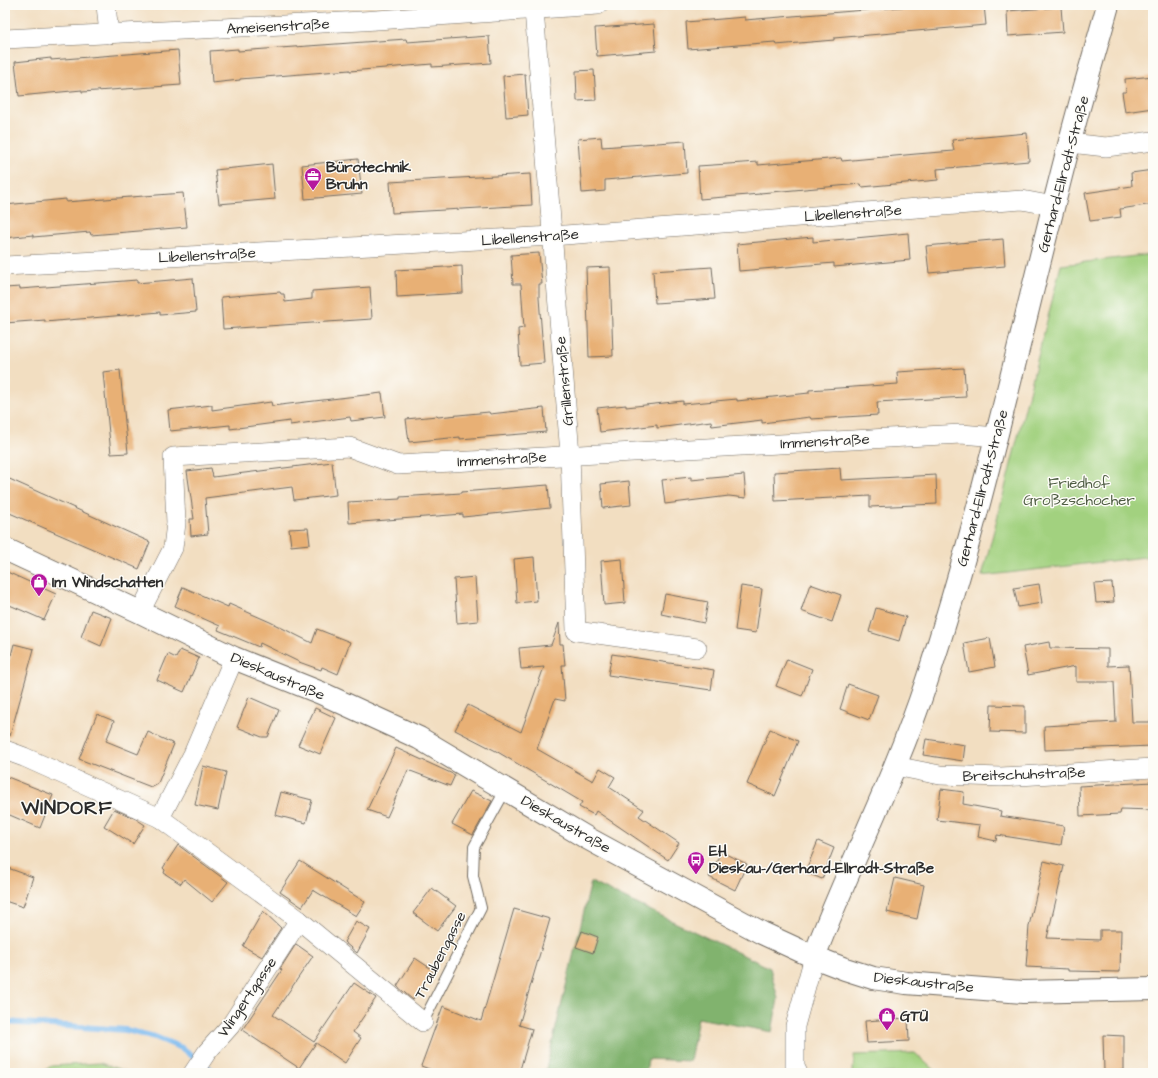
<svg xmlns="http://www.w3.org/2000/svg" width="1158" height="1078" font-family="'Architects Daughter',sans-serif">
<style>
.green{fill:#a2d17f;stroke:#667e55}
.forest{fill:#81b36e;stroke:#566f4c}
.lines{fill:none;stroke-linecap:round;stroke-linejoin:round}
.stream{stroke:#7cbaef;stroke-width:6}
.building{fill:#e8b074}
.lane-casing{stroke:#716a60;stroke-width:12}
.street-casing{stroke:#716a60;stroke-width:20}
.secondary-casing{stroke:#716a60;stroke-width:24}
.lane{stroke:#fff;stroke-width:10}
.street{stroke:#fff;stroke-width:19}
.secondary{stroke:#fff;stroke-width:22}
.labels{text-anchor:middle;stroke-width:3;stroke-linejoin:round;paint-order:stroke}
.street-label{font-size:15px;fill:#2b2b2b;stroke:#fdfcf7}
.poi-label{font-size:15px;font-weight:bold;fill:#2b2b2b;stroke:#fdfcf7;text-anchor:start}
.park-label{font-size:15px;fill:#4f5d44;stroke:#fdfcf7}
.district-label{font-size:19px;font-weight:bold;letter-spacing:1px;fill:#2b2b2b;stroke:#fdfcf7}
</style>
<rect width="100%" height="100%" fill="#fdfcf7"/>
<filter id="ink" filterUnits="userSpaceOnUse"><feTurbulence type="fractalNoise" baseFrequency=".025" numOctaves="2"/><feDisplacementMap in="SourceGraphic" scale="8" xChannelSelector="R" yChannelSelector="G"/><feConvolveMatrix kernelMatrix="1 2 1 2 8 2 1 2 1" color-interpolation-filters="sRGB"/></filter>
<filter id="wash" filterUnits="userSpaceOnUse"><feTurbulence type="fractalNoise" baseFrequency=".012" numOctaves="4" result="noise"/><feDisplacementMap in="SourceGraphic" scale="16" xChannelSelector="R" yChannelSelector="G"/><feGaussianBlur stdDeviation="0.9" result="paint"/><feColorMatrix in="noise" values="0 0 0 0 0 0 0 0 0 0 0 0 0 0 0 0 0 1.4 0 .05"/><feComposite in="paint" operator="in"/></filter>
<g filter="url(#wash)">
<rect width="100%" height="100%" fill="#f2dec1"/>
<g class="green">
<polygon points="1153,254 1153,556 982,576 1004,492 1061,265"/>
<polygon points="915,1053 937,1073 853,1073 854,1055"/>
<polygon points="100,1063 132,1073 41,1073 51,1066"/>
</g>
<polygon class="forest" points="591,882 770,968 778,999 772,1032 698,1018 690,1061 648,1059 646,1073 545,1073"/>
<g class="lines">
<polyline class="stream" points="5,1022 126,1030 155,1037 182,1048 206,1066 214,1073"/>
</g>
<g id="blocks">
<g class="building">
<polygon points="925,5 984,5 986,25 834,38 834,40 776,45 775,42 688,49 686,22 745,17 745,20"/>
<polygon points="1061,7 1063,32 1008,36 1007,11"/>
<polygon points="654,24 656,51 597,56 595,28"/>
<polygon points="489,36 491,63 432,67 432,64 350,71 350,70 240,79 240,80 212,83 210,51 238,49 238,51 406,39 407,42"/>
<polygon points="178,50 181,85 82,92 82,90 19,96 15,62 51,58 51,60"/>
<polygon points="594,70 596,100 577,101 576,71"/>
<polygon points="525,74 528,115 506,117 503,76"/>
<polygon points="1153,76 1153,108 1125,112 1122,92 1126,92 1125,79"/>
<polygon points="1027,133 1029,161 937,169 938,180 862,187 861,184 760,193 760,194 700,199 698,166 758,162 758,165 841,158 842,161 916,154 954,151 952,140"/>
<polygon points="601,137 602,147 685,141 687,173 605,180 605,191 582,193 578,139"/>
<polygon points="358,159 362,194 305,199 302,165"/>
<polygon points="272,164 275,199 219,204 215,170"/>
<polygon points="1153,170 1153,204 1120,209 1121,217 1090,221 1085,193 1132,186 1131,173"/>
<polygon points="530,174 532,205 392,213 390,182"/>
<polygon points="183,193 187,227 91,235 90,232 33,237 33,235 5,238 5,205 66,199 66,202"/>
<polygon points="908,233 910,260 834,267 834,263 739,271 737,244 813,237 813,242"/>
<polygon points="1003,239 1005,266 929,273 926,246"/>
<polygon points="539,253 542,284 539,284 539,298 544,363 520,365 518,329 524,328 521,284 513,284 511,255"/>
<polygon points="462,266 463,293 397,297 396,270"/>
<polygon points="610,267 613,356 589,357 586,268"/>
<polygon points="712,267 715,299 655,303 653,271"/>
<polygon points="193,278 196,312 160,315 160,312 45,322 45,320 5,323 5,288 20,287 20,289 137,280 137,283"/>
<polygon points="370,287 372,319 223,329 221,297 280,292 281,294 284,294 285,302 312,299 312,291"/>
<polygon points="964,368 966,397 877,402 878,415 811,419 810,417 762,423 762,420 712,426 711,421 657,428 657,425 600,432 597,408 626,405 626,407 683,401 683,404 737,399 737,401 809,393 809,390 898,384 897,372"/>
<polygon points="120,370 128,453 111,454 103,372"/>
<polygon points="382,393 385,417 351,421 350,417 290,425 290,421 230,429 230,425 170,431 168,410 212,405 212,410 271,402 272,406"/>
<polygon points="544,408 546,432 460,439 460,437 409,442 406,419 437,416 438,417 489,412 490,414"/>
<polygon points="332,462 336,495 294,500 292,487 205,498 208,534 191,536 190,519 194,519 187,471 211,468 213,477"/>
<polygon points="840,468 841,480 936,475 937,504 870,507 870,496 775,501 774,472"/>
<polygon points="744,475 746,498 729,496 665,504 662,480 691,477 691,480"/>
<polygon points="5,477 150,542 139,569 5,511"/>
<polygon points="629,481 631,505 603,508 601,484"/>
<polygon points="548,485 550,508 463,517 463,514 349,523 348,502 400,499 400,497 461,493 461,492"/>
<polygon points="308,528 310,544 291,546 289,529"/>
<polygon points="534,557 537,601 517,603 514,559"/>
<polygon points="622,559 625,603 604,605 601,561"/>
<polygon points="5,571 56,594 44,620 5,603"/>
<polygon points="475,577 478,621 457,623 454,579"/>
<polygon points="1112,583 1114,602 1096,603 1094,584"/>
<polygon points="810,584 841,595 832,622 801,611"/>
<polygon points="1039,584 1042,603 1018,607 1014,588"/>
<polygon points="741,586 762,589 756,633 735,630"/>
<polygon points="183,587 228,607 229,604 270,622 312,643 317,629 350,642 338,674 322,667 321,670 299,662 260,643 259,647 218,630 220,626 175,606"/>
<polygon points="665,594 708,602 704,623 661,614"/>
<polygon points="876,608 906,617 899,641 869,632"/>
<polygon points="91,610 112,618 101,646 81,637"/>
<polygon points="559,623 560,644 563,644 565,665 562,665 565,701 555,699 537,749 593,781 600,768 615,777 609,787 644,810 639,816 679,843 668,860 596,811 594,815 579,807 582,802 496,751 455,730 468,705 521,732 544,667 521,669 519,648 551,645"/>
<polygon points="990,638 995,667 969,672 964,643"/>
<polygon points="1049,642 1050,648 1108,649 1108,666 1129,665 1132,722 1152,722 1153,746 1045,750 1044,726 1116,722 1114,682 1076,682 1076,666 1028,675 1023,647"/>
<polygon points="14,644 34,649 10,736 5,735 5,678"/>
<polygon points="180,650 199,658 184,692 157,680 168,654 176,658"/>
<polygon points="612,654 714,670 711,690 608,675"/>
<polygon points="787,659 812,669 802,696 776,686"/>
<polygon points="848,684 878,695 869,720 840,709"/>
<polygon points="249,697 279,710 268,737 262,737 237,727"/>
<polygon points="991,705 1025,706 1025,733 990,732"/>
<polygon points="315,708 336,718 320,754 298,745"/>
<polygon points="97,714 114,721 106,741 138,754 148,732 174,744 158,783 151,787 79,759"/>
<polygon points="770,729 798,741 775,796 747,784"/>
<polygon points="926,739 965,745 963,761 923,755"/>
<polygon points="396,748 455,775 450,786 408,770 387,817 367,810"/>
<polygon points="203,766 226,772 218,810 195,805"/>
<polygon points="5,776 53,795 40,828 5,813"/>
<polygon points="1153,782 1153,810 1121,809 1120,814 1080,816 1079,786"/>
<polygon points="941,789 964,792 963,804 1001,811 1000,816 1064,826 1061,845 997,835 996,841 978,837 980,825 937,820"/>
<polygon points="471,791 492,801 473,835 452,824"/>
<polygon points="281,792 312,800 306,823 275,815"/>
<polygon points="114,809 136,819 145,825 133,844 104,826"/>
<polygon points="818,841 834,848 822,879 805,872"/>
<polygon points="178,845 228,882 212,902 184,879 181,884 164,873 165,870 163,868"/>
<polygon points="721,852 747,864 735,890 709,877"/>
<polygon points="300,861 365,902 356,916 313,890 302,907 280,892"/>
<polygon points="1044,861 1064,866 1047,938 1100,940 1100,930 1121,930 1120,972 1068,971 1068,969 1026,967 1029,926"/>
<polygon points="5,867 33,877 23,907 5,901"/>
<polygon points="895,878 924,885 917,919 887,912"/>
<polygon points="432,888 456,906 437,931 413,913"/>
<polygon points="514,909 550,919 519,1025 532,1029 519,1073 440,1073 421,1066 443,1006 481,1021"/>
<polygon points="263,911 281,928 262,957 243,946"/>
<polygon points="356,921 370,929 357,953 344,942"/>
<polygon points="582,931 598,937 593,953 576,947"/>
<polygon points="296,944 313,956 273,1015 314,1042 354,983 376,998 353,1032 361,1038 345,1063 316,1043 299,1068 242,1030 282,970 280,969"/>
<polygon points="415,958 433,970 413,1000 397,986"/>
<polygon points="908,1018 909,1041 867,1043 865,1021"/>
<polygon points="1103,1035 1124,1036 1124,1070 1104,1072"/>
</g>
</g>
</g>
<g filter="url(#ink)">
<use href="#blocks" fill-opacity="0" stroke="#716a60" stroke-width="1"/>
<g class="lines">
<g class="lane-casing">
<polyline id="lane" points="423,1022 481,908 473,876 474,847 506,789"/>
</g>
<g class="street-casing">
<g id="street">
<polyline points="106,5 109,34"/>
<polyline points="534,10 570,454 576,631 697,648"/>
<polyline points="5,39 362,21 598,5"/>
<polyline points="1070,143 1106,147 1153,141"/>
<polyline points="5,266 552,236 1022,200 1054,206"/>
<polyline points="140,612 173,548 176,523 173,457 349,447 398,465 961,434 997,437"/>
<polyline points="5,750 24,757 160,818 299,920 423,1022"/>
<polyline points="895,766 940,775 1001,777 1153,768"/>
<polyline points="160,818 193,754 234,658"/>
<polyline points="193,1073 207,1052 231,1025 299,920"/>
<polyline points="798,1073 795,1067 795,1026 814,957"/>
</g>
</g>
<g class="secondary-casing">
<g id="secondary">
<polyline points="5,549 140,612 234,658 321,693 419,738 587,838 762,933 814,957 845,969 873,978 906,983 1023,992 1153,989"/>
<path d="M814,957C849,865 895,777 926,683C984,507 1022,325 1069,145C1081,98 1095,52 1108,5"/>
</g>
</g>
<use href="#lane" class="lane"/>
<use href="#street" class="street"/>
<use href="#secondary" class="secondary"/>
</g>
</g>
<defs>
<g id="office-pin" transform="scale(0.9)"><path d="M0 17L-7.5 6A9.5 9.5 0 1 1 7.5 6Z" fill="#b5179e" stroke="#fdfcf7"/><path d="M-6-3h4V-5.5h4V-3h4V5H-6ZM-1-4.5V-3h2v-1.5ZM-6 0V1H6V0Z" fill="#fff"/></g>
<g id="shop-pin" transform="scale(0.9)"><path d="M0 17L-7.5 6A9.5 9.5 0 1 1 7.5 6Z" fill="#b5179e" stroke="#fdfcf7"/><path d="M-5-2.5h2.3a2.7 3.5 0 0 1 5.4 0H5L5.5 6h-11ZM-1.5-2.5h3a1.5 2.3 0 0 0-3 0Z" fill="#fff"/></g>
<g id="bus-pin" transform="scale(0.9)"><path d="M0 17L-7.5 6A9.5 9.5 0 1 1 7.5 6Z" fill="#b5179e" stroke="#fdfcf7"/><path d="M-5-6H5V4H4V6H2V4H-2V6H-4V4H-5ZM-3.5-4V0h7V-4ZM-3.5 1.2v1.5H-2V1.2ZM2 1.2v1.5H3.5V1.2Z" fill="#fff"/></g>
</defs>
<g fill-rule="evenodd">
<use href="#office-pin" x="313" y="176"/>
<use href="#shop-pin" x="39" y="582"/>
<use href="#bus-pin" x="696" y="860"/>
<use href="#shop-pin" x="887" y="1016"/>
</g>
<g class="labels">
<g class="street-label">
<text transform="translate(278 26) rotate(-3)" y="5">Ameisenstraße</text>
<text transform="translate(1063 174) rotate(-75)" y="5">Gerhard-Ellrodt-Straße</text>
<text transform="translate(853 213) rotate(-4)" y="5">Libellenstraße</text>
<text transform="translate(530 237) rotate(-4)" y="5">Libellenstraße</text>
<text transform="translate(207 255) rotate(-3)" y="5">Libellenstraße</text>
<text transform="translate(564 381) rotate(-95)" y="5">Grillenstraße</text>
<text transform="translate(825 441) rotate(-3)" y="5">Immenstraße</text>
<text transform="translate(502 459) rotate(-3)" y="5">Immenstraße</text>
<text transform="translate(982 488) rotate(-75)" y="5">Gerhard-Ellrodt-Straße</text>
<text transform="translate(278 676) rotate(23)" y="5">Dieskaustraße</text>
<text transform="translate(1024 774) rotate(-2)" y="5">Breitschuhstraße</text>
<text transform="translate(566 824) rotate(30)" y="5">Dieskaustraße</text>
<text transform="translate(440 955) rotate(-63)" y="5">Traubengasse</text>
<text transform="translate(924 982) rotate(6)" y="5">Dieskaustraße</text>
<text transform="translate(247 997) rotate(-56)" y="5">Wingertgasse</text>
</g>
<g class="poi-label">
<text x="326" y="172">Bürotechnik<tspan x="326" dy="17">Bruhn</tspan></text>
<text x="52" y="587">Im Windschatten</text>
<text x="709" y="856">EH<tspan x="709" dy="17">Dieskau-/Gerhard-Ellrodt-Straße</tspan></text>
<text x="900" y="1021">GTÜ</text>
</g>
<g class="park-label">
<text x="1079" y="488">Friedhof<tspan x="1079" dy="17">Großzschocher</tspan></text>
</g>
<g class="district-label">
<text x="67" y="814">WINDORF</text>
</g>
</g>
<rect width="1158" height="1078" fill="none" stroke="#fdfcf7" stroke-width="20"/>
</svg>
